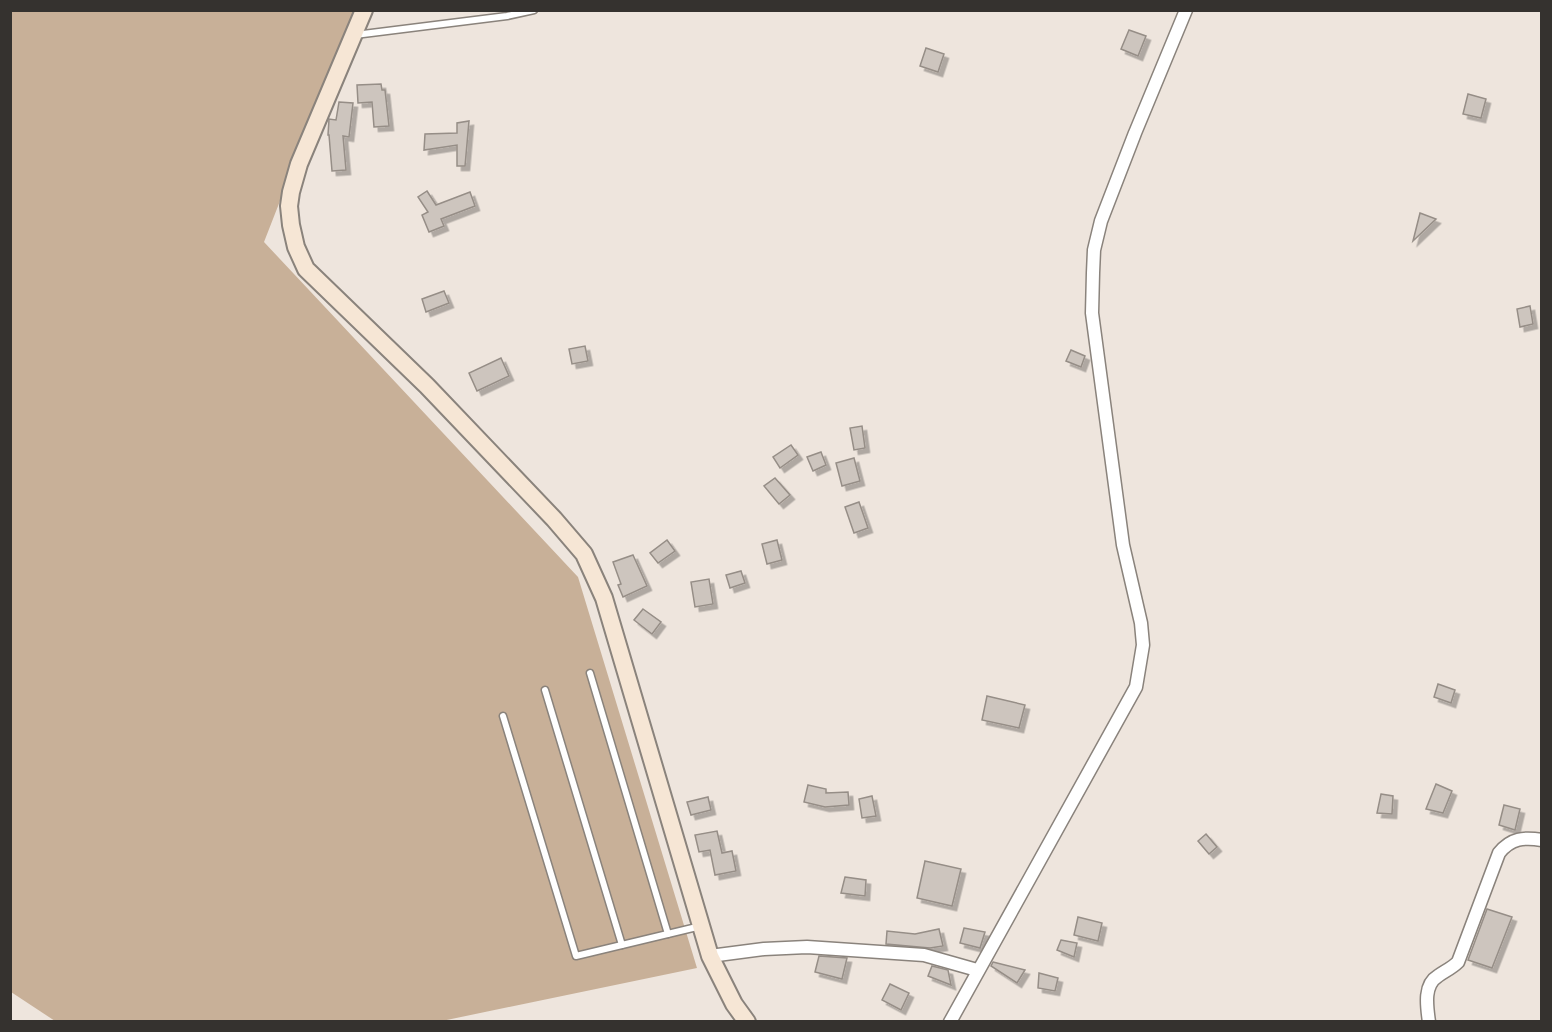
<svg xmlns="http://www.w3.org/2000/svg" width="1552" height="1032" font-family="Ubuntu,sans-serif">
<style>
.green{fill:#c8b098}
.building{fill:#cdc5be;stroke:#968e87;stroke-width:1.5;filter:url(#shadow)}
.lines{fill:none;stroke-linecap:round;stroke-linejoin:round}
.lane-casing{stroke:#8a837c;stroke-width:9}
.street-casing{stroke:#8a837c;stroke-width:15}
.secondary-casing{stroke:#8a837c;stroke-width:20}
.lane{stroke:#fff;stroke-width:6}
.street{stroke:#fff;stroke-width:12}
.secondary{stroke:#f6e6d5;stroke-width:16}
</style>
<defs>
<filter id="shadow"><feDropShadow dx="4.5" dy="4.5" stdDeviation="0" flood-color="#0004"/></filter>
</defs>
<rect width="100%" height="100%" fill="#eee5dd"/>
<polygon class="green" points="10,11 354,11 264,242 578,577 697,968 437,1022 55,1021 11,992"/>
<g class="building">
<polygon points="1129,30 1146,36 1138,56 1121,49"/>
<polygon points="926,48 944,54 938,72 920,66"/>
<polygon points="381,84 382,90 385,90 389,126 374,127 372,102 358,103 357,85"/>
<polygon points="1468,94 1486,99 1481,118 1463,114"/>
<polygon points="339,102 353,103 349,137 343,136 346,170 332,171 329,135 328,135 329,119 336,120"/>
<polygon points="469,121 465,166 457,166 457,145 424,150 425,134 457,133 457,123"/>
<polygon points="427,191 436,205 470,192 475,206 441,219 444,226 429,232 422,215 428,212 418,197"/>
<polygon points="1420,213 1436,219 1413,241"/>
<polygon points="444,291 449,303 426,312 422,299"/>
<polygon points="1530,306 1533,324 1520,327 1517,309"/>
<polygon points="585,346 588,361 572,364 569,349"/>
<polygon points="1071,350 1085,356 1081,367 1066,361"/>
<polygon points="501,358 509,376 477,391 469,373"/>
<polygon points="862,426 865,448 854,450 850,428"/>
<polygon points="791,445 798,455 780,468 773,457"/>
<polygon points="821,452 826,465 813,471 807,457"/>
<polygon points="854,458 860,481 842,486 836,463"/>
<polygon points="775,478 790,495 779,504 764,486"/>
<polygon points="859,502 868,528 854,533 845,507"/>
<polygon points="667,540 675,551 658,563 650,553"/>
<polygon points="777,540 782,560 767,564 762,544"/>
<polygon points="633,555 647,586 623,597 618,585 621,584 613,562"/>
<polygon points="741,571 745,583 730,588 726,575"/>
<polygon points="709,579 713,604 695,607 691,582"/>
<polygon points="643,609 661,622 652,634 634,620"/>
<polygon points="1438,684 1455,690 1451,703 1434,697"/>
<polygon points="987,696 1025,705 1019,728 982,720"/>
<polygon points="1436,784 1452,791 1443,813 1426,809"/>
<polygon points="808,785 826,789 826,793 848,792 849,805 825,807 804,802"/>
<polygon points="1381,794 1393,796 1392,814 1377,813"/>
<polygon points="872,796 876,816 862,818 859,799"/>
<polygon points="708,797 711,810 691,815 687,802"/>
<polygon points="1504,805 1520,809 1515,830 1499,825"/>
<polygon points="717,831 722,853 732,851 736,871 715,875 710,850 699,852 695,835"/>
<polygon points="1206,834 1217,847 1209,854 1198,841"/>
<polygon points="925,861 961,869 952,906 917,898"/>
<polygon points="845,877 866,880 865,896 841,893"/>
<polygon points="1487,909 1512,917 1492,968 1468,960"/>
<polygon points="1078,917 1102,923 1098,941 1074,935"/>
<polygon points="964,928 985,932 980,948 960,943"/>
<polygon points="939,929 943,946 930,948 886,944 887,931 915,934"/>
<polygon points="1061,940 1077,943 1074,957 1057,950"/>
<polygon points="819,956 847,958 842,979 815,972"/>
<polygon points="993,962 1025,970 1017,983 991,966"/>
<polygon points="932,966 948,970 951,985 928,976"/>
<polygon points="1039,973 1058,978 1055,991 1038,988"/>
<polygon points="890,984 909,993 901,1010 882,1000"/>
</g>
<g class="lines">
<g class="lane-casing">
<g id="lane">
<polyline points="355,35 507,16 534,10"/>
<polyline points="590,673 668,934"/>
<polyline points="545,690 622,945"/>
<polyline points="503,716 576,956 701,926"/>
</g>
</g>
<g class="street-casing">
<g id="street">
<polyline points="710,956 764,949 807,947 924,955 977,970"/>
<polyline points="950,1022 1136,687 1143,645 1141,623 1123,545 1092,313 1093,273 1094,250 1101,221 1135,133 1186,10"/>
<path d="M1429,1022C1427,1007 1423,985 1438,976C1445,971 1452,968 1458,962L1499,853C1511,838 1524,837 1542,840"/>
</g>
</g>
<g class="secondary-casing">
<polyline id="secondary" points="364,10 299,164 291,192 289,206 291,225 296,247 306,269 427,386 554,519 584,554 604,598 710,956 734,1004 747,1022"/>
</g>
<use href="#lane" class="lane"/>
<use href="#street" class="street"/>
<use href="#secondary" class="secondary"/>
</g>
<rect width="1552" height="1032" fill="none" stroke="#35322f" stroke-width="24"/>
</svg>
